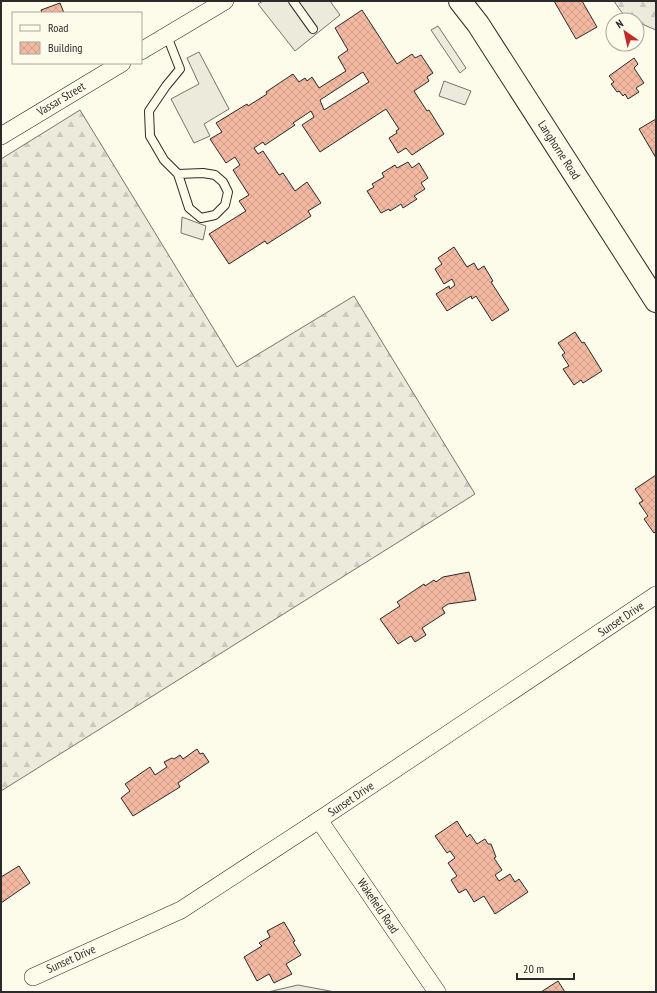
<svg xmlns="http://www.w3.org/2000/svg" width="657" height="993" font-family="'PT Sans Narrow',sans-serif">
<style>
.forest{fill:url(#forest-firs);stroke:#74746e}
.parking{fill:#eceadb;stroke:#74746e}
.building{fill:url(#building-cross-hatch);stroke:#2b2b2b;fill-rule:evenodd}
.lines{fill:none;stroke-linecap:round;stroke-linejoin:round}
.lane-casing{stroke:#2b2b2b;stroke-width:10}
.street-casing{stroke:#2b2b2b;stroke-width:18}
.primary-casing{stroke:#2b2b2b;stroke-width:24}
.lane{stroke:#fdfbea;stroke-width:8}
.street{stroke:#fdfbea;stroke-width:17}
.primary{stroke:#fdfbea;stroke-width:22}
.labels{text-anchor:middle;stroke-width:3;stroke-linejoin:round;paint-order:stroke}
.street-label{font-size:12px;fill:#2b2b2b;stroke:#fdfbea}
</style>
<defs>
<pattern id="forest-firs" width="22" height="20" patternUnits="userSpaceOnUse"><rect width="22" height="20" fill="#ecebdb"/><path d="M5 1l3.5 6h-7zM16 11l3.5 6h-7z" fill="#cbcabc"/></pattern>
<pattern id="building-cross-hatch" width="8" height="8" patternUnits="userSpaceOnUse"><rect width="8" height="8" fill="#f2b8a0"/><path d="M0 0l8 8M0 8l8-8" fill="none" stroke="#d09e8a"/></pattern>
</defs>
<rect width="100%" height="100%" fill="#fdfbea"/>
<g class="forest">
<path d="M614,1H656V30L637,22V20C625,20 620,10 614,1Z"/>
<polygon points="80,110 237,367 354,296 475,494 1,791 1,159"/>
<polygon points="298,985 335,992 268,992"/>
</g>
<g class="parking">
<polygon points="263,1 330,1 340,15 295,51 258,4"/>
<polygon points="438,26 466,68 460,73 431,30"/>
<polygon points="199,52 229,109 204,124 210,136 194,143 171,99 199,84 187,58"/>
<polygon points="444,81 471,91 465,105 439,96"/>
<polygon points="182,217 206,226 203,240 181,233"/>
</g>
<g class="building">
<polygon points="554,1 582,1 597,27 576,39"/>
<polygon points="60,3 64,13 42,13 41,10"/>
<path d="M362,10L397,64L412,54L415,58L421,55L433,73L427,77L429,81L414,91L427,111L429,110L444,134L412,155L406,148L398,153L389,138L397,133L396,131L399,129L386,109L320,152L302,125L314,117L311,111L293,123L295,125L265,145L263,142L254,148L258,154L263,151L279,175L283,173L295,191L307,182L321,203L308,211L311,216L267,244L265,241L229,264L209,234L246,211L239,201L249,195L233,170L240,165L235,157L226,163L210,139L222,132L216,123L247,104L248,106L267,94L266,92L293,74L299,82L305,78L307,81L312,77L319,88L346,71L338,57L348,50L335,28ZM363,72L369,82L324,110L320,100Z"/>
<polygon points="634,58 638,64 634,68 644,83 636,88 639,92 628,99 625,94 623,96 619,91 617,92 611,84 614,82 609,76"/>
<polygon points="656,119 656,158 639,129"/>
<polygon points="408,162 412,168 419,163 428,178 421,183 425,189 414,196 417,199 403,208 401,204 390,211 389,209 381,213 367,191 374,187 372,184 384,177 382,173 395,165 397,168"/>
<polygon points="454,247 467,267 474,263 478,270 484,266 493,281 491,282 509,310 492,321 476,296 472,299 471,296 447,311 436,294 449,286 450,289 455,285 452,279 444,284 435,269 442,264 438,258"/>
<polygon points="575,332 582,343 584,342 602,371 583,383 581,380 574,385 563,369 569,366 562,355 565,353 558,343"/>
<polygon points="656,475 656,531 654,533 644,519 648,516 639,503 643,501 635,489"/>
<polygon points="469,572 476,600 448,604 442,608 445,613 422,628 426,635 415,642 411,636 398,644 380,619 400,606 397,602 424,584 425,586 434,580 436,582 443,577"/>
<polygon points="197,749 200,754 203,753 209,762 178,783 180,787 133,816 121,798 130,791 125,784 150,767 155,775 167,767 164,762 172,758 174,759 180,755 183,759"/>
<polygon points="457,821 467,837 470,834 477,844 485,839 488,844 491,844 496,857 494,858 502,870 495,875 499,881 510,874 515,882 519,879 528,892 495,914 484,896 474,902 466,889 459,893 451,880 457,876 448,863 455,858 450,851 447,853 435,836"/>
<polygon points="19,866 30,883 1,903 1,877"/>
<polygon points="284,922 295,941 293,942 301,955 286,964 292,974 274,983 269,974 257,981 244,957 262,946 259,943 270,937 267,931"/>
<polygon points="558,981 565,992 541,992"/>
</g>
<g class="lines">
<g class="lane-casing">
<g id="lane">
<polyline points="293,1 313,29"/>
<polyline points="167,36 180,69 166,86 149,111 150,136 164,160 178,174 189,208 201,218 215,215 225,205 228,192 223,182 215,175 203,173 178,174"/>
</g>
</g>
<g class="street-casing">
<g id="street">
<polyline points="141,51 225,1"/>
<polyline points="1,136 122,63"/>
<polyline points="319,820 437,992"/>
<polyline points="33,977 181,910 319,820 656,595"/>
</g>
</g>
<g class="primary-casing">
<polyline id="primary" points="460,1 478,24 656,301"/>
</g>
<use href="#lane" class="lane"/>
<use href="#street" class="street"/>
<use href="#primary" class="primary"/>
</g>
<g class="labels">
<g class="street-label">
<text transform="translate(61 99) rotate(-31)" y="4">Vassar Street</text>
<text transform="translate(559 150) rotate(57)" y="4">Langhorne Road</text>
<text transform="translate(621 619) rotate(-34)" y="4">Sunset Drive</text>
<text transform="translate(351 799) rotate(-34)" y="4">Sunset Drive</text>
<text transform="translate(378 906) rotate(56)" y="4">Wakefield Road</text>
<text transform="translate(71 959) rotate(-24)" y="4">Sunset Drive</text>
</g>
</g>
<rect width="657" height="993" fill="none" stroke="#2b2b2b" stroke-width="4"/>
<rect x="12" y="12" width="130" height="52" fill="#fdfbea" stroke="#a9a89e"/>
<rect x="20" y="25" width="20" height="6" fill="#fdfbea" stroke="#a9a89e"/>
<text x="48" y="32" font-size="12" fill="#2b2b2b">Road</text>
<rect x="20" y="42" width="20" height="12" fill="url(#building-cross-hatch)" stroke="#a9a89e"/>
<text x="48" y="52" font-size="12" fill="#2b2b2b">Building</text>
<g transform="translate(625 32) rotate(326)"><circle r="19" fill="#fdfbea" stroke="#a9a89e"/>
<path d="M0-3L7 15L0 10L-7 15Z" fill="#c62828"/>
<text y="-6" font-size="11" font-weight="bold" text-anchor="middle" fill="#2b2b2b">N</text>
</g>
<path d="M517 973v6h57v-6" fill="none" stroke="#2b2b2b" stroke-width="2"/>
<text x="523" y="973" font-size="12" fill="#2b2b2b" stroke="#fdfbea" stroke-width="3" paint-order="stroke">20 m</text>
</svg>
